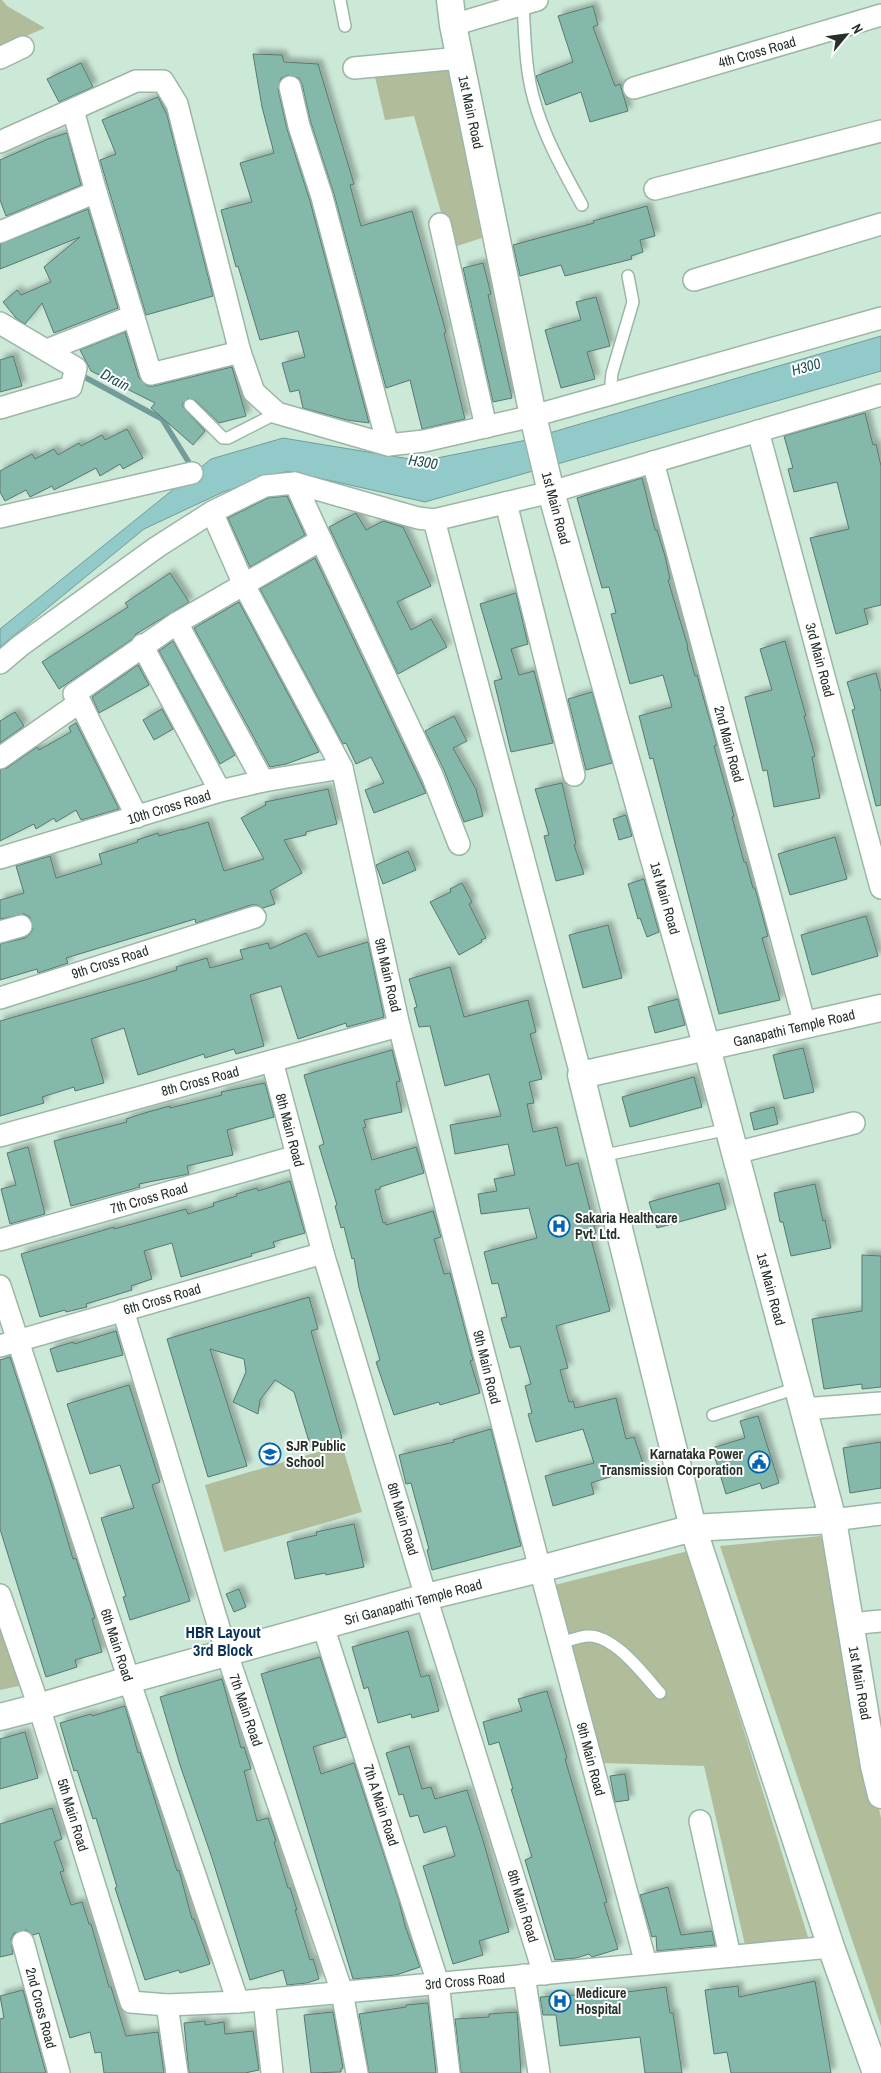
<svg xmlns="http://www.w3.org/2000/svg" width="881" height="2073" font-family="'Archivo Narrow',sans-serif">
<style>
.green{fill:#b1bc9b}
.water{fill:#92caca;stroke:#719c9a}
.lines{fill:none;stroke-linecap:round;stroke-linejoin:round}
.stream{stroke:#719c9a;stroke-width:5.5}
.building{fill:#84b8ab;stroke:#587870;filter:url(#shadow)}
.service-casing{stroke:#9bb6a6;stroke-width:14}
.minor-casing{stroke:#9bb6a6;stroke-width:24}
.tertiary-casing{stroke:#9bb6a6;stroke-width:29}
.service{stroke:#fff;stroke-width:11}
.minor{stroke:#fff;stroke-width:21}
.tertiary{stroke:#fff;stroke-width:26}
.labels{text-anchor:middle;stroke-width:4;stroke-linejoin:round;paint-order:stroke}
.street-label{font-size:14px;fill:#253029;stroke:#fff}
.poi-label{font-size:14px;font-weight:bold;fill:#253029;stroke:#fff;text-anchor:start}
.water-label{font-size:15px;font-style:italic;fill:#1e5050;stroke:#fff}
.quarter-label{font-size:16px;font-weight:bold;fill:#0b3359;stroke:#fff}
</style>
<defs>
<filter id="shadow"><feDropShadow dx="4.5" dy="-4.5" stdDeviation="2.5" flood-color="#0004"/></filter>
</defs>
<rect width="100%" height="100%" fill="#cce9d8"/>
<g class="green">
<polygon points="0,0 2,0 7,6 45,28 0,47"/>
<polygon points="447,65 482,238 451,248 414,116 385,120 374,73"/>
<polygon points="342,1445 362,1512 224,1552 205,1485"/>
<polygon points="821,1536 881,1818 881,2026 720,1546"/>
<polygon points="688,1551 808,1937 745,1945 704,1766 601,1763 555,1585"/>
<polygon points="0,1619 24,1685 0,1690"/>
</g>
<polygon class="water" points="881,336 881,371 425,502 288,471 223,492 144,529 0,647 0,629 211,459 283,438 422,461 522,441"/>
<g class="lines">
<polyline class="stream" points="79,374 162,419 193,469"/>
</g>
<g class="building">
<polygon points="593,6 598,25 593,27 615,86 620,84 628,111 590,122 581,92 546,105 536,76 573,62 558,16"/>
<polygon points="253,54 282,55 284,62 318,64 354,184 350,185 361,226 412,211 446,332 444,333 465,419 422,429 410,380 386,388 334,194 311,123 302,84 299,78 288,75 281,78 278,89 287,129 310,201 369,423 347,420 303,408 299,390 290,392 282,363 305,357 298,331 260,340 238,266 236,267 221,210 252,202 240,163 274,153 262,107"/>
<polygon points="81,63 93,87 59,102 47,79"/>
<polygon points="158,97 167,115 213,296 146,315 100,160 116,154 102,120"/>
<polygon points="67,133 81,185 6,216 0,200 0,160 48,139"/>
<polygon points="647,206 655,236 640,240 643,252 631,256 632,259 565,276 561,265 520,276 513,245 594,223 593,221"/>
<polygon points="88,209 118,308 54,333 42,303 25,324 16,318 3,302 17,290 21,295 51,282 44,267 80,237 0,269 0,244"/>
<polygon points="483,263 491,294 488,295 512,398 493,402 463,268"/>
<polygon points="596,297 610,346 587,352 595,379 561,388 545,330 581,320 576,302"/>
<polygon points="125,332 139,378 147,386 154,386 232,367 246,416 219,423 195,400 188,398 183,403 183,407 205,431 193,445 151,408 155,403 91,371 80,350"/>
<polygon points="13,356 22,386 0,392 0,360"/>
<polygon points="865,413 873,445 876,444 881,466 881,605 864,609 868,624 836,634 810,538 849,529 837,482 794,492 788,469 793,468 784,436"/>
<polygon points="127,429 143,458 123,469 120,464 100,476 96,468 54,490 52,486 30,497 26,490 5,501 0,492 0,471 32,454 35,459 54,449 58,455 79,443 81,446 102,435 105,440"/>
<polygon points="642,478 655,530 657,530 665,556 670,579 668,580 688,647 687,647 695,676 697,675 717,745 714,746 734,816 732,817 744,862 746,862 753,888 755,888 768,936 762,938 780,1000 719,1014 653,758 650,759 639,716 672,707 663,675 630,684 611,614 616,613 609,587 602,588 577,498"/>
<polygon points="287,496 305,535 250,567 228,518 268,498"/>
<polygon points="356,513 366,530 383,521 403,527 431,586 397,602 411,630 431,619 447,647 398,674 329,527"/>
<polygon points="315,558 426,793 374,813 365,790 384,783 371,757 356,764 346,743 343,744 260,589"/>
<polygon points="170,573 189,602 136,634 131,640 59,689 42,662 128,607 125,603"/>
<polygon points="516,593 528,644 511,649 519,675 534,671 553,743 511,752 494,681 502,679 480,604"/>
<polygon points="239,602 319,752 286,764 270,767 194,628"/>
<polygon points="173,641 235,755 220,764 159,651"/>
<polygon points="785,641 806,716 804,716 815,756 812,757 820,798 774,807 767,770 763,771 745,697 772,690 760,649"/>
<polygon points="138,665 149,685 99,713 92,697"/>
<polygon points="876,673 881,692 881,805 876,806 852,710 855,709 847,682"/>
<polygon points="592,692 612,763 586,770 568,699"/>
<polygon points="162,709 173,729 154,740 143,720"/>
<polygon points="15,712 24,726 0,743 0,721"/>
<polygon points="454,716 467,741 453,748 476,789 483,816 464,822 444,770 425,731"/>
<polygon points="76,723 119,809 81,820 76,810 56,822 54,818 36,829 34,824 0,841 0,770 7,768 37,747 39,750 71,732 69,727"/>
<polygon points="562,783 576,844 574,845 584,874 556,881 544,836 549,835 535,789"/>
<polygon points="328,789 337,824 306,832 306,835 284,840 302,873 270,891 275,904 263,908 257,905 251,905 196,923 195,919 66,958 68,963 38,973 37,969 0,980 0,944 25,938 30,934 33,929 30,917 24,914 0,919 0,900 24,893 16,866 50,856 56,878 102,864 99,854 138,842 137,840 158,833 159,836 182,829 182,830 208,822 224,871 264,859 241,818 266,805 265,802"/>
<polygon points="626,815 632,836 619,840 613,819"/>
<polygon points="835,837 847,879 790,895 778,854"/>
<polygon points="408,851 416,870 383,884 376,865"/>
<polygon points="644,879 659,932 647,937 640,918 638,919 628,884"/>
<polygon points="462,883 472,902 469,904 486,938 481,940 482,942 459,955 430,902 451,892 450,889"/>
<polygon points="866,916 878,956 812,975 801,935"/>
<polygon points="608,925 622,978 583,988 569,935"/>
<polygon points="306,933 318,957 368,942 384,1017 347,1027 346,1023 298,1039 281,986 250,995 264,1046 236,1054 234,1049 205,1058 204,1054 138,1075 124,1028 91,1039 104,1083 75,1091 74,1087 42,1097 44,1103 0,1116 0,1021 145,980 177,970 176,967 207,958 210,968 243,959 240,950 268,943 270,949"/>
<polygon points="450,967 464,1017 528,1000 536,1032 530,1034 542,1079 529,1082 534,1103 527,1104 533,1132 557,1127 566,1166 578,1163 596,1233 590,1235 610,1311 556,1326 568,1368 560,1370 569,1402 573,1401 575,1408 616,1398 626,1439 634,1437 644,1466 591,1483 594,1494 553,1506 545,1476 594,1463 583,1429 536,1442 528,1414 532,1413 525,1386 531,1384 520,1346 510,1348 501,1318 507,1317 498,1283 492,1284 484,1252 537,1238 529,1208 481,1214 478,1194 497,1191 494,1179 515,1175 508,1144 455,1154 450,1125 501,1116 489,1074 445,1086 430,1026 419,1027 414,1008 417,1007 409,979"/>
<polygon points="678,999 685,1025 655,1033 648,1007"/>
<polygon points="803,1048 814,1092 784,1099 773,1055"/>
<polygon points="392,1050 400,1081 396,1082 402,1112 364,1120 366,1127 363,1128 372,1160 416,1147 424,1173 380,1187 380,1189 375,1190 383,1223 385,1222 386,1225 433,1211 441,1237 434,1239 444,1274 450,1273 473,1360 470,1361 480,1393 440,1405 439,1402 394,1415 376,1362 380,1360 359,1288 354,1258 352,1259 344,1227 341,1228 335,1206 337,1205 319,1146 324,1144 304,1075"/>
<polygon points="694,1077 702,1107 630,1127 622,1097"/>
<polygon points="265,1083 274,1117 227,1130 233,1155 187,1166 189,1174 139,1184 140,1187 71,1206 54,1141 127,1122 126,1119 148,1112 170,1106 170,1108 222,1095 221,1092"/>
<polygon points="774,1107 778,1124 754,1130 750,1113"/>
<polygon points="28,1147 45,1214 10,1224 1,1189 16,1185 7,1153"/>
<polygon points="290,1181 305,1233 273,1242 275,1247 251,1254 252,1256 181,1277 172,1243 144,1251 152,1279 131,1286 132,1290 86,1304 87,1307 66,1312 65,1310 40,1317 21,1254 94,1233 114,1227 114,1229 186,1209 188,1214 214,1206 213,1203 237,1196 236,1194 257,1188 258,1191"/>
<polygon points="719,1183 726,1209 657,1228 649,1202"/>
<polygon points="815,1184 823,1221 825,1220 831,1248 791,1256 783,1222 780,1222 774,1193"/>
<polygon points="862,1255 881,1256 881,1387 862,1389 862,1384 824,1389 812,1319 862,1311"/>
<polygon points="309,1297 318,1329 311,1331 342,1438 311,1448 294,1392 275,1380 260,1400 258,1414 233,1402 246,1372 244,1359 210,1349 247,1466 208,1477 167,1339"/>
<polygon points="116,1331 123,1355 57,1372 50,1349 73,1342 74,1344"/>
<polygon points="10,1357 51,1483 73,1559 76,1558 83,1581 95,1618 92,1619 102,1652 75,1660 77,1667 46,1677 0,1529 0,1360"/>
<polygon points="129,1385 160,1482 152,1485 190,1601 130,1620 123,1597 126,1596 101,1518 134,1508 120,1465 90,1474 67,1404"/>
<polygon points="758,1416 779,1483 762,1489 760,1483 726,1494 712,1448 745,1438 740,1421"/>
<polygon points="491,1429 521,1546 432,1570 427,1550 429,1549 411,1483 406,1484 399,1455 454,1442 453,1440"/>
<polygon points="881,1442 881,1488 850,1493 843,1448"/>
<polygon points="354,1524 364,1567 326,1575 325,1573 295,1579 287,1542 317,1535 316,1532"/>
<polygon points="239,1589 246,1607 234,1612 226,1594"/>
<polygon points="408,1631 421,1677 429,1675 439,1711 412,1718 411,1714 378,1723 368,1687 364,1689 352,1647"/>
<polygon points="320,1657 346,1737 313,1747 321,1774 354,1763 399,1901 405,1926 420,1967 396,1975 353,1979 261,1674"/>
<polygon points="222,1679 241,1748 244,1747 251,1769 244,1771 257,1821 268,1818 276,1841 274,1842 288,1888 290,1888 297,1910 295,1910 310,1960 313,1959 319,1979 307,1983 287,1985 283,1970 250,1980 211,1855 180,1765 160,1697"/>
<polygon points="547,1691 567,1758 565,1759 607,1902 604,1903 618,1949 592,1957 589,1954 576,1958 555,1960 525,1860 532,1857 511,1789 513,1789 499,1742 489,1745 483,1722 522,1711 518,1699"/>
<polygon points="125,1706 138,1753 140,1752 177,1871 179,1870 192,1919 194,1919 210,1964 180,1973 179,1970 145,1980 115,1888 117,1887 96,1818 93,1819 77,1770 74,1771 60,1723 91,1714 92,1716"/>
<polygon points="25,1732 38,1778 0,1789 0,1739"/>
<polygon points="409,1746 422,1789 431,1787 435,1799 467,1790 483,1840 509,1932 479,1941 483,1955 453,1964 423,1866 455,1856 446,1826 424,1833 418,1815 410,1817 403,1794 399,1795 386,1753"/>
<polygon points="625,1774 629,1800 615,1802 610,1776"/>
<polygon points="52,1808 62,1839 54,1842 64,1871 60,1872 71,1905 82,1902 89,1924 91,1924 109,1987 111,1987 126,2036 158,2032 164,2073 104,2073 101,2052 95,2053 90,2032 70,2038 39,1933 33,1935 26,1930 14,1933 11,1939 13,1954 0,1957 0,1824"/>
<polygon points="668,1887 681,1935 712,1931 715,1945 657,1951 656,1936 652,1937 640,1895"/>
<polygon points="815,1981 831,2073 731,2073 727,2052 714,2054 705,1990 738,1986 739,1997"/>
<polygon points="666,1987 670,2013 673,2013 682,2073 645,2073 640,2037 560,2046 556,2015 543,2015 540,1997 627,1992"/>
<polygon points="23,1990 46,2073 0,2073 0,2019 4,2018 0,1996"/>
<polygon points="428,2003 436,2073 369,2073 359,2014 406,2007 406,2005"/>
<polygon points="333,2012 343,2068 341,2069 341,2072 311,2073 304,2015"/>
<polygon points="517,2012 521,2073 461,2073 455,2019 489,2017 489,2014"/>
<polygon points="205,2021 205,2025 224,2022 225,2034 253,2031 259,2070 245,2073 189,2073 184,2023"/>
</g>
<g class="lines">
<g class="service-casing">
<g id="service">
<polyline points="340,0 345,26"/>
<path d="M523,4C525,36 525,69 534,100C544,137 564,172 582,205"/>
<polyline points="610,394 612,373 633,302 628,276"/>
<polyline points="190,405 223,438 228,438 277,413"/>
<polyline points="601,1156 729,1129"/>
<polyline points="713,1415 797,1388"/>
<path d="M560,1643C568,1641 578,1637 587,1636C614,1634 644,1675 660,1693"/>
</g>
</g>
<g class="minor-casing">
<g id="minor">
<polyline points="453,25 537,0"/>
<polyline points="0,58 23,47"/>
<polyline points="354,68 460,58"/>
<polyline points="290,87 299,126 322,197 388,445"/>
<polyline points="634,88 881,15"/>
<polyline points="73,110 96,192 151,374 240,352"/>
<polyline points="0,142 136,81 163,81 177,104 240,352 254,392 277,413 388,445 424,441 533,416 881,318"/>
<polyline points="655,189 881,131"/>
<polyline points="440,224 486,427"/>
<polyline points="0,232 96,192"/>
<polyline points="694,280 881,224"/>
<polyline points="0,323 76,368 71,387 0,408"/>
<polyline points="47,350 133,316"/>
<polyline points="758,431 881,888"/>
<polyline points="653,462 805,1025"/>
<polyline points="506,503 574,775"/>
<polyline points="212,512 244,585 342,768 399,1026 540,1569 646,1964"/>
<polyline points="0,517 192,473"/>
<polyline points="434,520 581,1075"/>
<polyline points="321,540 295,483 418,518 434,520 551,492 881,395"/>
<polyline points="177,623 263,781"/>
<polyline points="142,645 220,791"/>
<polyline points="0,663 20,646 157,547 212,512 265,486 295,483"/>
<polyline points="80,702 137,817"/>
<polyline points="0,758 80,702 74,694 177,623 321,540 432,775 459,844"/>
<polyline points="0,858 220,791 263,781 342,768"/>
<polyline points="0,932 21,926"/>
<polyline points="0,998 255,917"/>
<polyline points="272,1061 323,1253 426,1597 544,1974"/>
<polyline points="0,1136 399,1026"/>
<polyline points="735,1153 854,1123"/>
<polyline points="0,1240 297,1156"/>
<polyline points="0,1286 129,1680 238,2002"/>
<polyline points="123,1310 227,1654 342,1992 357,2073"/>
<polyline points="0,1346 323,1253"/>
<polyline points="803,1409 881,1403"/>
<polyline points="833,1520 881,1514"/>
<polyline points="0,1595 39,1707 131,2002 167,2005 238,2002 831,1947"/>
<polyline points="850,1624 881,1621"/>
<polyline points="323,1626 438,1983 449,2073"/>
<polyline points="700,1821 730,1956"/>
<polyline points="23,1942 59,2073"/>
<polyline points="524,1975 539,2073"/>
<polyline points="264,1999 272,2073"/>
<polyline points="167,2005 177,2073"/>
</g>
</g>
<g class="tertiary-casing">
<g id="tertiary">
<polyline points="450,0 453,25 533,416 551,492 707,1048 833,1520 874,1766 881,1795"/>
<polyline points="0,1717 39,1707 129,1680 426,1597 540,1569 693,1528 833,1520"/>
<polyline points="876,2073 831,1947 693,1528 581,1075 881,1008"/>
</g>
</g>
<use href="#service" class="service"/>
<use href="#minor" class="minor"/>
<use href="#tertiary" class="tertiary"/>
</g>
<defs>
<g id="hospital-ring" transform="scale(1.125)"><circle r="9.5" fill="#fff" stroke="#0263b0" stroke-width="1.5"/><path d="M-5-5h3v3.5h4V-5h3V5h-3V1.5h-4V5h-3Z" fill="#0263b0"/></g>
<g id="school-ring" transform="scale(1.125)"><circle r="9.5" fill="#fff" stroke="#0263b0" stroke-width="1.5"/><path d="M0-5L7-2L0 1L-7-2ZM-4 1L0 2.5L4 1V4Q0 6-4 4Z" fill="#0263b0"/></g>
<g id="civic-ring" transform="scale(1.125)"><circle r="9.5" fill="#fff" stroke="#0263b0" stroke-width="1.5"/><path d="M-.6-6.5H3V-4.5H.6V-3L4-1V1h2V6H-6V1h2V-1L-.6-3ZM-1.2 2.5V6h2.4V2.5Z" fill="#0263b0"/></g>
</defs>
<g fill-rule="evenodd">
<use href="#hospital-ring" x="559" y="1226"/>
<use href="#school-ring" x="270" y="1454"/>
<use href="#civic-ring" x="759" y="1462"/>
<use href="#hospital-ring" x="560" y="2001"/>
</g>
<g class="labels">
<g class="street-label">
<text transform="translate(757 52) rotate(-16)" y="5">4th Cross Road</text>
<text transform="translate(471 112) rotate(78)" y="5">1st Main Road</text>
<text transform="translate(556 508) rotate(75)" y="5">1st Main Road</text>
<text transform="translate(820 660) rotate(75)" y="5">3rd Main Road</text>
<text transform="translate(729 744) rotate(75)" y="5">2nd Main Road</text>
<text transform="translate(169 807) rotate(-17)" y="5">10th Cross Road</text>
<text transform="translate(665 898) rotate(74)" y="5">1st Main Road</text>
<text transform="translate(110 962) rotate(-18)" y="5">9th Cross Road</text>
<text transform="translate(388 975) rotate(77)" y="5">9th Main Road</text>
<text transform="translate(794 1028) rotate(-13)" y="5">Ganapathi Temple Road</text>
<text transform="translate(200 1081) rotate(-15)" y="5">8th Cross Road</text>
<text transform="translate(290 1130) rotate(75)" y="5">8th Main Road</text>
<text transform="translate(149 1198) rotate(-16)" y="5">7th Cross Road</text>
<text transform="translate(771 1289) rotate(75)" y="5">1st Main Road</text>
<text transform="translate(162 1299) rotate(-16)" y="5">6th Cross Road</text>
<text transform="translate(487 1367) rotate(76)" y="5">9th Main Road</text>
<text transform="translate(403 1519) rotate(73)" y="5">8th Main Road</text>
<text transform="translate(413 1602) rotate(-15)" y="5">Sri Ganapathi Temple Road</text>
<text transform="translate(117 1645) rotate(72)" y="5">6th Main Road</text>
<text transform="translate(860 1683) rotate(80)" y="5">1st Main Road</text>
<text transform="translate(246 1710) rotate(71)" y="5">7th Main Road</text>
<text transform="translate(591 1759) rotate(75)" y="5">9th Main Road</text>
<text transform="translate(381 1805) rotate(72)" y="5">7th A Main Road</text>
<text transform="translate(73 1815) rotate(73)" y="5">5th Main Road</text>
<text transform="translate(523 1906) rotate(73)" y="5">8th Main Road</text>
<text transform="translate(465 1981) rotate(-5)" y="5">3rd Cross Road</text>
<text transform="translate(41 2008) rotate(75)" y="5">2nd Cross Road</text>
</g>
<g class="poi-label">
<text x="575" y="1223">Sakaria Healthcare<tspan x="575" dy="16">Pvt. Ltd.</tspan></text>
<text x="286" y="1451">SJR Public<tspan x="286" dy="16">School</tspan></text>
<text x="743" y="1459" text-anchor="end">Karnataka Power<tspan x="743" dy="16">Transmission Corporation</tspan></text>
<text x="576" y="1998">Medicure<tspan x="576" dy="16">Hospital</tspan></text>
</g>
<g class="water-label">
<text transform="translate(806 367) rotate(-16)" y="5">H300</text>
<text transform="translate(115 380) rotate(28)" y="5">Drain</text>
<text transform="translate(423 462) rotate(9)" y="5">H300</text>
</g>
<g class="quarter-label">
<text x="223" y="1638">HBR Layout<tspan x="223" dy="18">3rd Block</tspan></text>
</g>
</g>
<g transform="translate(846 35) rotate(61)" stroke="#ffffff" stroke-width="4" paint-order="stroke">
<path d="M0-4L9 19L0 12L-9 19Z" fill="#253029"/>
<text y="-8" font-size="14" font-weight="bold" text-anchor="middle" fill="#253029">N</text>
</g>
</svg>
